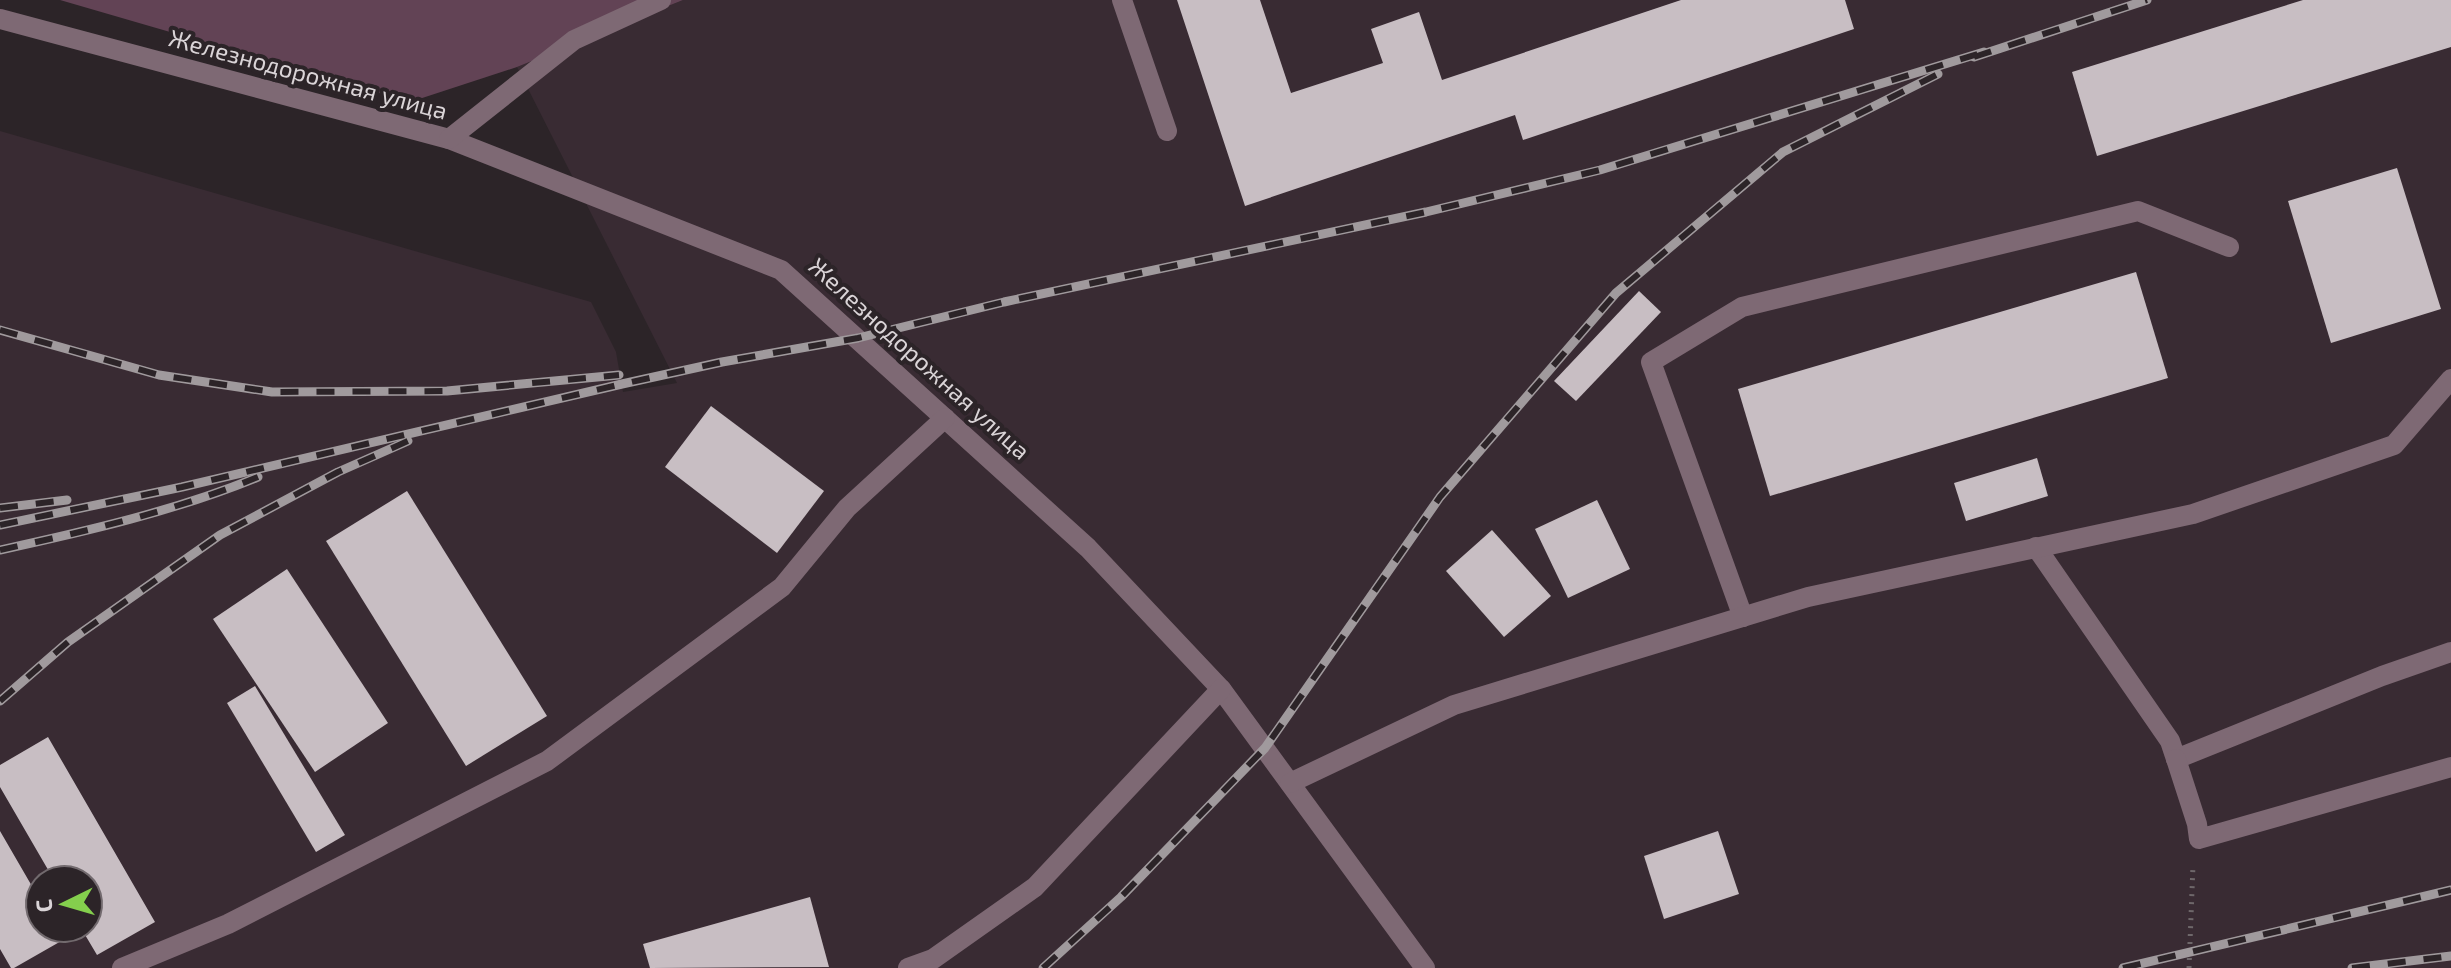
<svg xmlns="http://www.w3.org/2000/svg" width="2451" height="968" font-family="'Exo 2',sans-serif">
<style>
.built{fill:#392b33;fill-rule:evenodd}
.green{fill:#624355}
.building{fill:#c8bec3}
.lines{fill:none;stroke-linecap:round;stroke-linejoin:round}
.path{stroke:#6e676a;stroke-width:5;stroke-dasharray:2 6;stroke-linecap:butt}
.minor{stroke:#7e6974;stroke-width:20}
.rail-casing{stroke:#a09a9d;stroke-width:9}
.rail{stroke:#2c2428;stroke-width:6;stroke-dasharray:18;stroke-linecap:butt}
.labels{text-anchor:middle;stroke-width:8;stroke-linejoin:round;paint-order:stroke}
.street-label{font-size:24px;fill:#dad4d7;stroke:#2c2428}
</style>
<rect width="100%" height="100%" fill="#2c2428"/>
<path class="built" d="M683,0H2451V968H0V131L591,302L616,352L623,392L677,383L517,67ZM40,880H88V928H40Z"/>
<polygon class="green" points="60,0 683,0 517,67 410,102"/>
<g class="building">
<polygon points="1177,0 1260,0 1291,93 1383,63 1371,29 1419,12 1442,80 1681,0 1845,0 1854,29 1523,140 1515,115 1245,206"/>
<polygon points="2303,0 2451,0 2451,47 2097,156 2072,72"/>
<polygon points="2397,168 2441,309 2331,343 2288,201"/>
<polygon points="2136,272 2168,378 1770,496 1738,389"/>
<polygon points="1639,291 1661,312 1576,401 1554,381"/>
<polygon points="711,406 824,491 777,553 665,467"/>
<polygon points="2037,458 2048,496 1966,521 1954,483"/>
<polygon points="407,491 547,716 466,766 326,541"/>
<polygon points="1597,500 1630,569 1568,598 1535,529"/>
<polygon points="1492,530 1551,596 1504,637 1446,571"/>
<polygon points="287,569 388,723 315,772 213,619"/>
<polygon points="255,686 345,835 316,852 227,703"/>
<polygon points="48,737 155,922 97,955 81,928 88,928 88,880 54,880 0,787 0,765"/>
<polygon points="0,831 40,900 40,928 56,928 63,940 14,968 11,968 0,949"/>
<polygon points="1718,831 1739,894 1664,919 1644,856"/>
<polygon points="810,897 829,967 650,968 643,944"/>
</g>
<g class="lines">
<polyline class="path" points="2189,968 2193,865"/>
<g class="minor">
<polyline points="1122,0 1167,131"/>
<polyline points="0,19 449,139 781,270 1088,548 1221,689 1425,968"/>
<polyline points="449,139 574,40 661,0"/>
<polyline points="2036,547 2170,741 2176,759 2382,676 2451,652"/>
<polyline points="1743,617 1651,362 1742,307 2138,211 2229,247"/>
<polyline points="2176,759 2197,824 2199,839 2451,767"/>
<polyline points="1290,783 1454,705 1808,597 2193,514 2394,445 2451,379"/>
<polyline points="122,968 228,924 547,761 782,587 847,508 945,418"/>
<polyline points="908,968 933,959 1035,887 1221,689"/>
</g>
<g class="rail-casing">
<g id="rail">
<polyline points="1974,57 2147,0"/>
<polyline points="0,330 159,375 272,392 447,391 619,375"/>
<polyline points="0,508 67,500"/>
<polyline points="0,525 182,487 622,384 722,362 858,338 1004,302 1426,212 1600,170 1984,52"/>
<path d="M0,550C87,531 175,511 258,477"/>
<polyline points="0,701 68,642 220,535 338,472 408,441"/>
<polyline points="1043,968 1121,897 1265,748 1440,497 1616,293 1783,152 1938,74"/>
<polyline points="2123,968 2451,890"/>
<polyline points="2352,968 2451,956"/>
</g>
</g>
<use href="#rail" class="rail"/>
</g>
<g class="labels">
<g class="street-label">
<text transform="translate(308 75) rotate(15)" y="8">Железнодорожная улица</text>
<text transform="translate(919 359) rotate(42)" y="8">Железнодорожная улица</text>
</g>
</g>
<g transform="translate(64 904) rotate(265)"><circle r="38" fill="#2c2428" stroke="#726a6e" stroke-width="2"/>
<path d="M0-6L14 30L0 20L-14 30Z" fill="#84cf4d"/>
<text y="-12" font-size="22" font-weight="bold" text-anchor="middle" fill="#dad4d7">С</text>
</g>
</svg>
